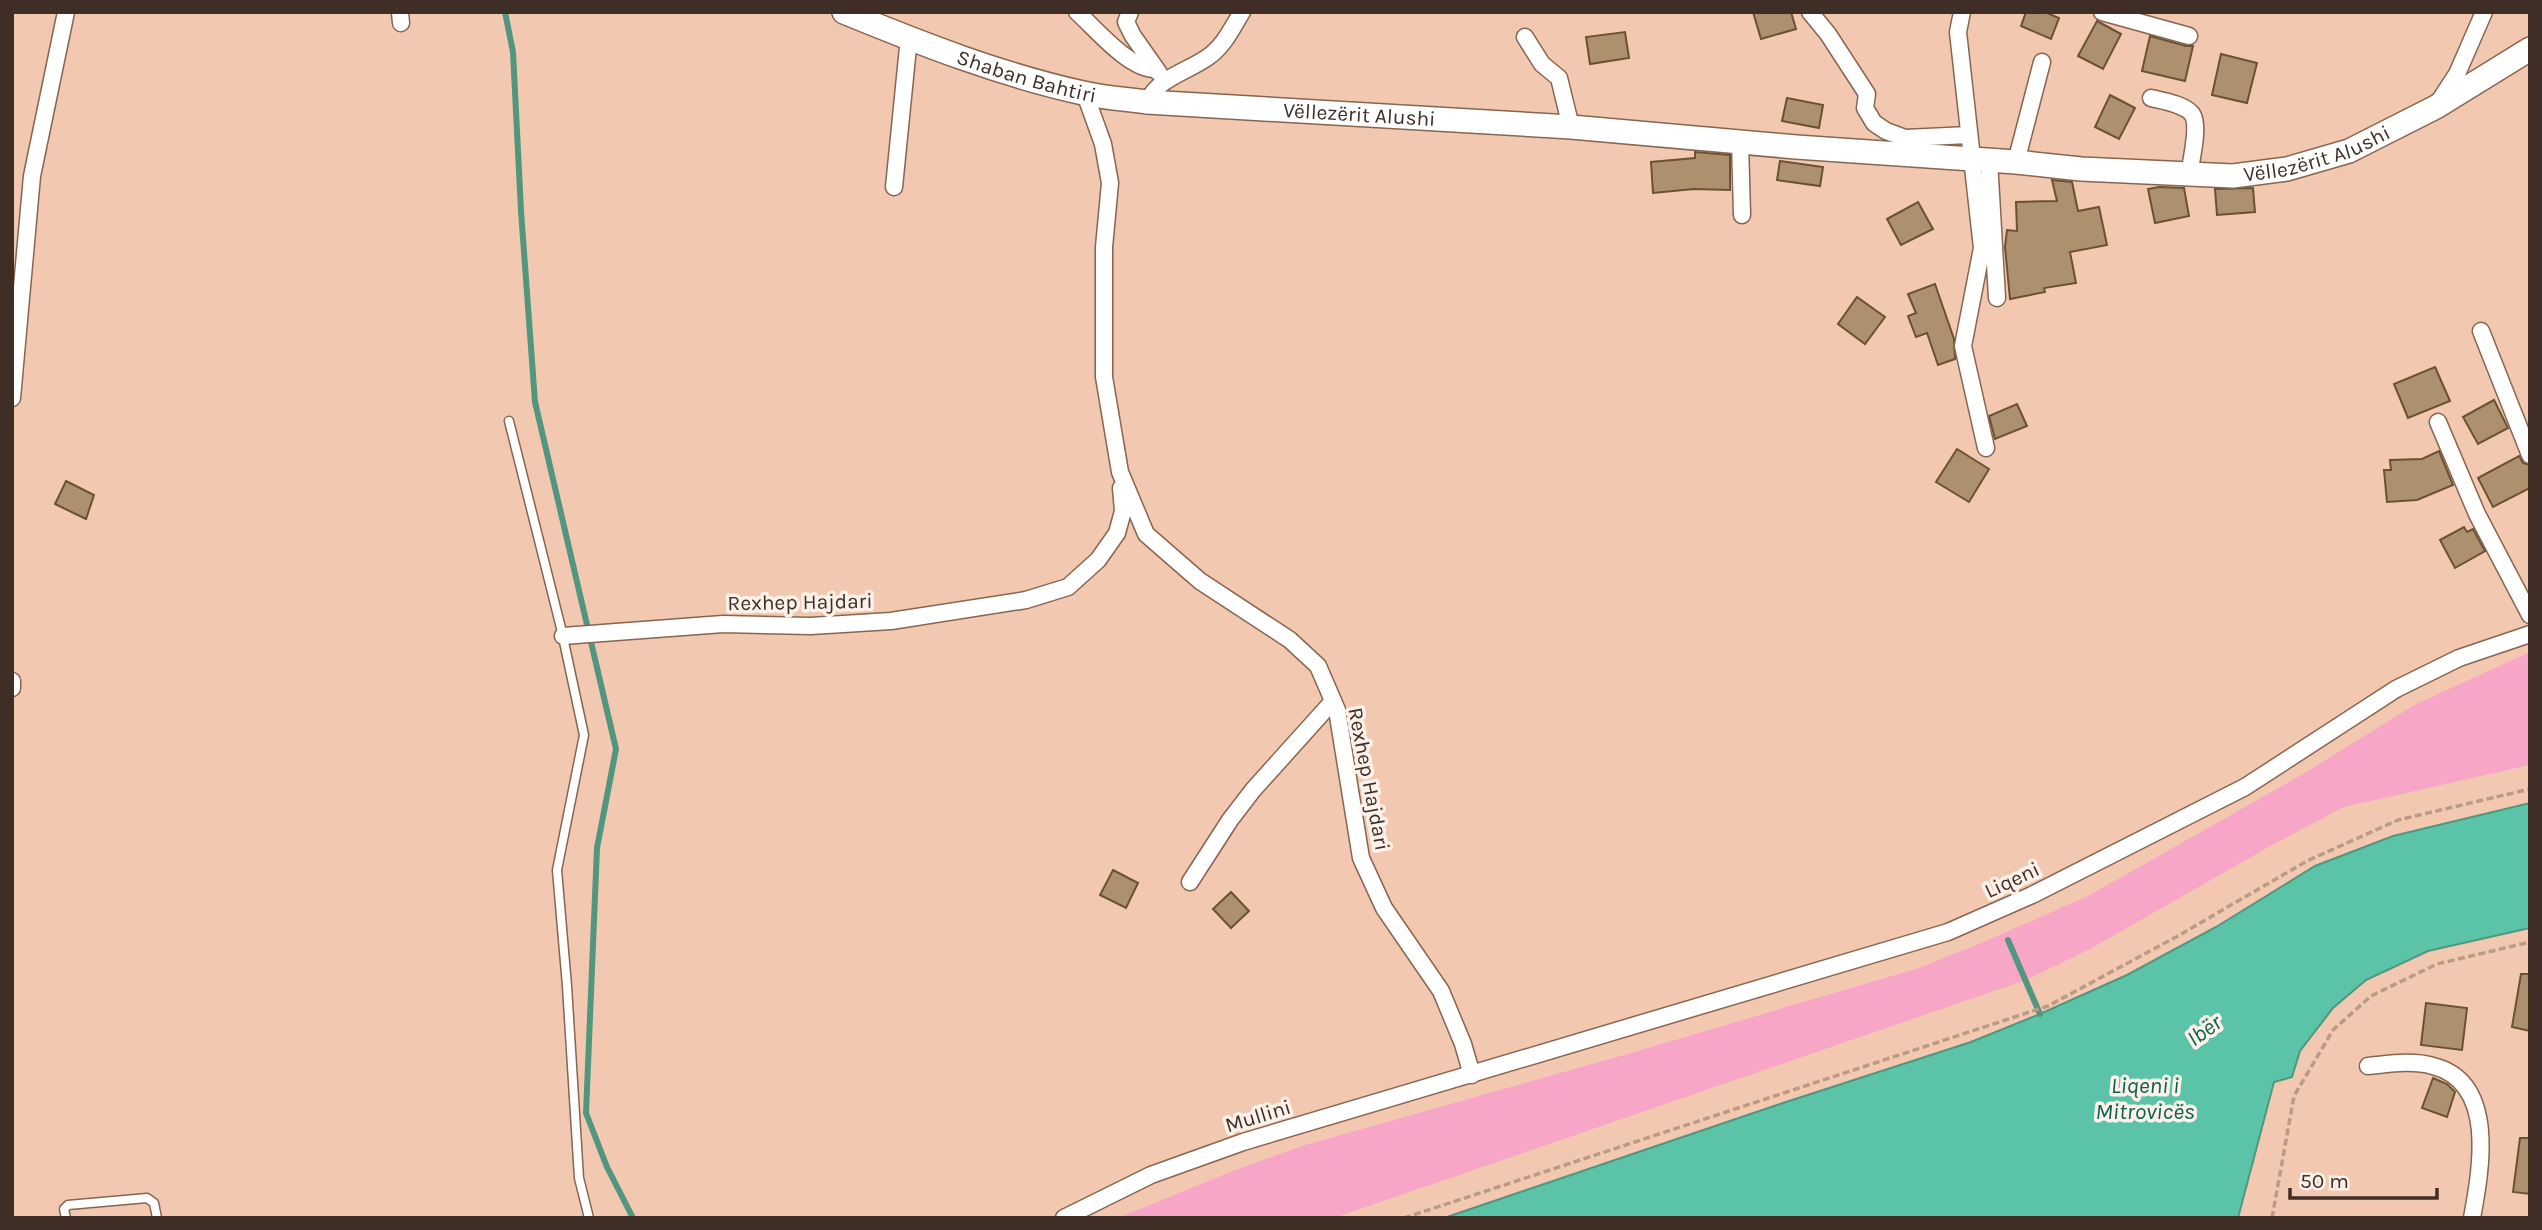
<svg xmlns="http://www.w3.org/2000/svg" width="2542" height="1230" font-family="Karla,sans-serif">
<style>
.green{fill:#f7a6c8}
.water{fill:#5bc3a7;stroke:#529680;stroke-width:2}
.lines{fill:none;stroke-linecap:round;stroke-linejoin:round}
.stream{stroke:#529680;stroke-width:6}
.building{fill:#ad916f;stroke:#6a5131;stroke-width:2}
.lane-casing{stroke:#89644e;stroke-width:11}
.street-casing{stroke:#89644e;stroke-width:19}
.secondary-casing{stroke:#89644e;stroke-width:26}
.path{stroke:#bb9a86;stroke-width:3.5;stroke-dasharray:7 3.5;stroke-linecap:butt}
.lane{stroke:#fff;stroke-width:8}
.street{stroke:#fff;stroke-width:16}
.secondary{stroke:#fff;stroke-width:23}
.labels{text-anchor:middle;stroke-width:7;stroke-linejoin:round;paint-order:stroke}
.street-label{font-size:21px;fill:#3e2e25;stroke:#fdf1e9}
.water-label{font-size:23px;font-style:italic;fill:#09614f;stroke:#fdf1e9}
</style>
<rect width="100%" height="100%" fill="#f2c9b0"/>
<polygon class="green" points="2530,652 2530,765 2344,807 2274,844 2090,949 2026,980 1334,1218 1118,1218 1235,1170 1305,1145 1631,1053 1919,968 1979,944 2088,896 2303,774 2416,704"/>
<polygon class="water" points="2530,803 2530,928 2428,951 2366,980 2333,1008 2300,1051 2292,1077 2274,1082 2238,1218 1444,1218 1777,1105 1971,1042 2040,1014 2127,975 2216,927 2315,866 2393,836"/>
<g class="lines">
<g class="stream">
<polyline points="505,12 513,52 521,211 535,402 616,749 597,848 586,1113 607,1167 633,1218"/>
<polyline points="2008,940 2040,1014"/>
</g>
</g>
<g class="building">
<polygon points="1753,12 1791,12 1796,29 1761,39"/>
<polygon points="2026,12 2045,12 2059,18 2051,39 2021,26"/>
<polygon points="2097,21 2121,34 2103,69 2078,56"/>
<polygon points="1625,32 1629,58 1590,64 1586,37"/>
<polygon points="2150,36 2186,46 2193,46 2185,81 2142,71"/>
<polygon points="2221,54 2257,63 2247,103 2212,95"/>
<polygon points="2110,95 2135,108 2119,139 2095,127"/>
<polygon points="1787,98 1823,105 1819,128 1782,121"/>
<polygon points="1695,152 1730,155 1730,190 1694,189 1653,193 1651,162 1695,158"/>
<polygon points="1780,161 1823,167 1820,186 1777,180"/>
<polygon points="2052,180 2072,182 2078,211 2099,207 2107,245 2070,252 2076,283 2044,288 2045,292 2010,299 2005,247 2007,230 2017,231 2016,202 2057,201"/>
<polygon points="2159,187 2184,188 2189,216 2155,223 2148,189"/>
<polygon points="2253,188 2255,212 2217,215 2215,189"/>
<polygon points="1918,202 1933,229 1901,245 1887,219"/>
<polygon points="1935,284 1954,339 1955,359 1938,365 1927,333 1916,337 1908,316 1916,313 1908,294"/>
<polygon points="1857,297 1885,317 1865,344 1838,324"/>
<polygon points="2435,367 2450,401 2408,418 2394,384"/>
<polygon points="2494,400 2508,428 2478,444 2463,417"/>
<polygon points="2017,404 2027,426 1995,439 1989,416"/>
<polygon points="1957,449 1989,469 1969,502 1936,482"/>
<polygon points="2439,451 2453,485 2417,500 2387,502 2384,470 2391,470 2390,460 2422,459"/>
<polygon points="2519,456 2523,463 2530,465 2530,488 2493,507 2478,478"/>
<polygon points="66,481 94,495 86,519 55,504"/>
<polygon points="2464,527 2467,532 2473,529 2485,551 2455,568 2440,540"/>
<polygon points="1113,870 1138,883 1126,908 1100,895"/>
<polygon points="1231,892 1249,911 1231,928 1213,909"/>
<polygon points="2521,974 2530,974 2530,1031 2512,1027"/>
<polygon points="2426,1003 2467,1008 2462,1050 2421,1045"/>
<polygon points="2433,1078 2447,1084 2455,1092 2447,1117 2422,1108"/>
<polygon points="2520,1138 2530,1138 2530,1194 2513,1192"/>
</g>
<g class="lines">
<g class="lane-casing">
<g id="lane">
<polyline points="509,421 561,628 584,735 557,870 567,986 579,1178 589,1218"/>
<polyline points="66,1218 64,1209 68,1205 147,1198 154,1203 157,1218"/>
</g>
</g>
<g class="street-casing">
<g id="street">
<polyline points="400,12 401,23"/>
<path d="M1077,12C1097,30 1129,69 1155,69"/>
<polyline points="1130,12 1126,22 1133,36 1159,73"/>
<polyline points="1810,12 1828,34 1867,94 1865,108 1874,123 1886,131 1905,138 1969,135"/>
<polyline points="1962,12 1958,32 1982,248 1963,346 1986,448"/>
<polyline points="2102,12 2189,36"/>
<polyline points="1525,37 1542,64 1559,78 1571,127"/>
<polyline points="1085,94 1103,144 1110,183 1104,247 1104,377 1120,472 1146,534 1200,581 1290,640 1318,666 1337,710 1361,858 1384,908 1441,991 1463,1044 1472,1075"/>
<path d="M2151,98C2163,101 2184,104 2192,114C2200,125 2191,161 2189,174"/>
<path d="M1147,102C1159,77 1187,72 1208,57C1224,46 1232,28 1242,12"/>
<polyline points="2438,103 2457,74 2484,12"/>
<polyline points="1740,141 1742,215"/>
<polyline points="1989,160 1997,298"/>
<polyline points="2016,162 2042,62"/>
<polyline points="894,187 909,37"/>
<polyline points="2481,331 2530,455"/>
<polyline points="12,398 32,176 66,12"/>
<polyline points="2438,422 2477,514 2530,615"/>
<polyline points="563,636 723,624 811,626 891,621 1026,600 1068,587 1098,560 1117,533 1123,511 1121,488"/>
<polyline points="12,681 12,688"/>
<polyline points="1190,882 1230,820 1253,790 1333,701"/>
<path d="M2368,1066C2389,1064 2412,1060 2433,1066C2497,1082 2481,1169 2472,1218"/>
<polyline points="1064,1218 1151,1175 1243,1142 1948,932 2032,895 2245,787 2396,689 2459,658 2530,634"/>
</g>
</g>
<g class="secondary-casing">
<g id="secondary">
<path id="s1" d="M844,12C922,44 1001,75 1083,93C1104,98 1126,99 1147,102L1571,127L1796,147L2016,162L2081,169L2233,176L2287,169L2349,151L2436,107L2530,49"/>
</g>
</g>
<g class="path">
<polyline points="1404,1218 2048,1006 2176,937 2307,861 2398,820 2530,789"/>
<polyline points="2272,1218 2294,1096 2333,1030 2371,996 2437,964 2530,942"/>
</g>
<use href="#lane" class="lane"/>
<use href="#street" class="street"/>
<use href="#secondary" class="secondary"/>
</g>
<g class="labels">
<g class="street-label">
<text dy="7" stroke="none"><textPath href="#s1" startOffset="194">Shaban Bahtiri</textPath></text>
<text dy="7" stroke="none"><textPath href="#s1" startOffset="530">Vëllezërit Alushi</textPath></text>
<text dy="7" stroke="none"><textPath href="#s1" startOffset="1493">Vëllezërit Alushi</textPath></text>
<text transform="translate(800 602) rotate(-1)" y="7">Rexhep Hajdari</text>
<text transform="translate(1369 779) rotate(79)" y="7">Rexhep Hajdari</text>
<text transform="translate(2012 880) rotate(-25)" y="7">Liqeni</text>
<text transform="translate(1258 1116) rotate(-17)" y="7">Mullini</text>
</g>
<g class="water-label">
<text transform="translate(2204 1030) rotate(-36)" y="8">Ibër</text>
<text x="2145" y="1093">Liqeni i<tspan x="2145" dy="26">Mitrovicës</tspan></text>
</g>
</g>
<rect width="2542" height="1230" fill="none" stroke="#3e2e25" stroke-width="28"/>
<path d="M2290 1188v10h147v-10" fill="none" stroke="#3e2e25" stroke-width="3.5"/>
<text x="2300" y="1188" font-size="21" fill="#3e2e25" stroke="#fdf1e9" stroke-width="5" paint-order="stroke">50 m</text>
</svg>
